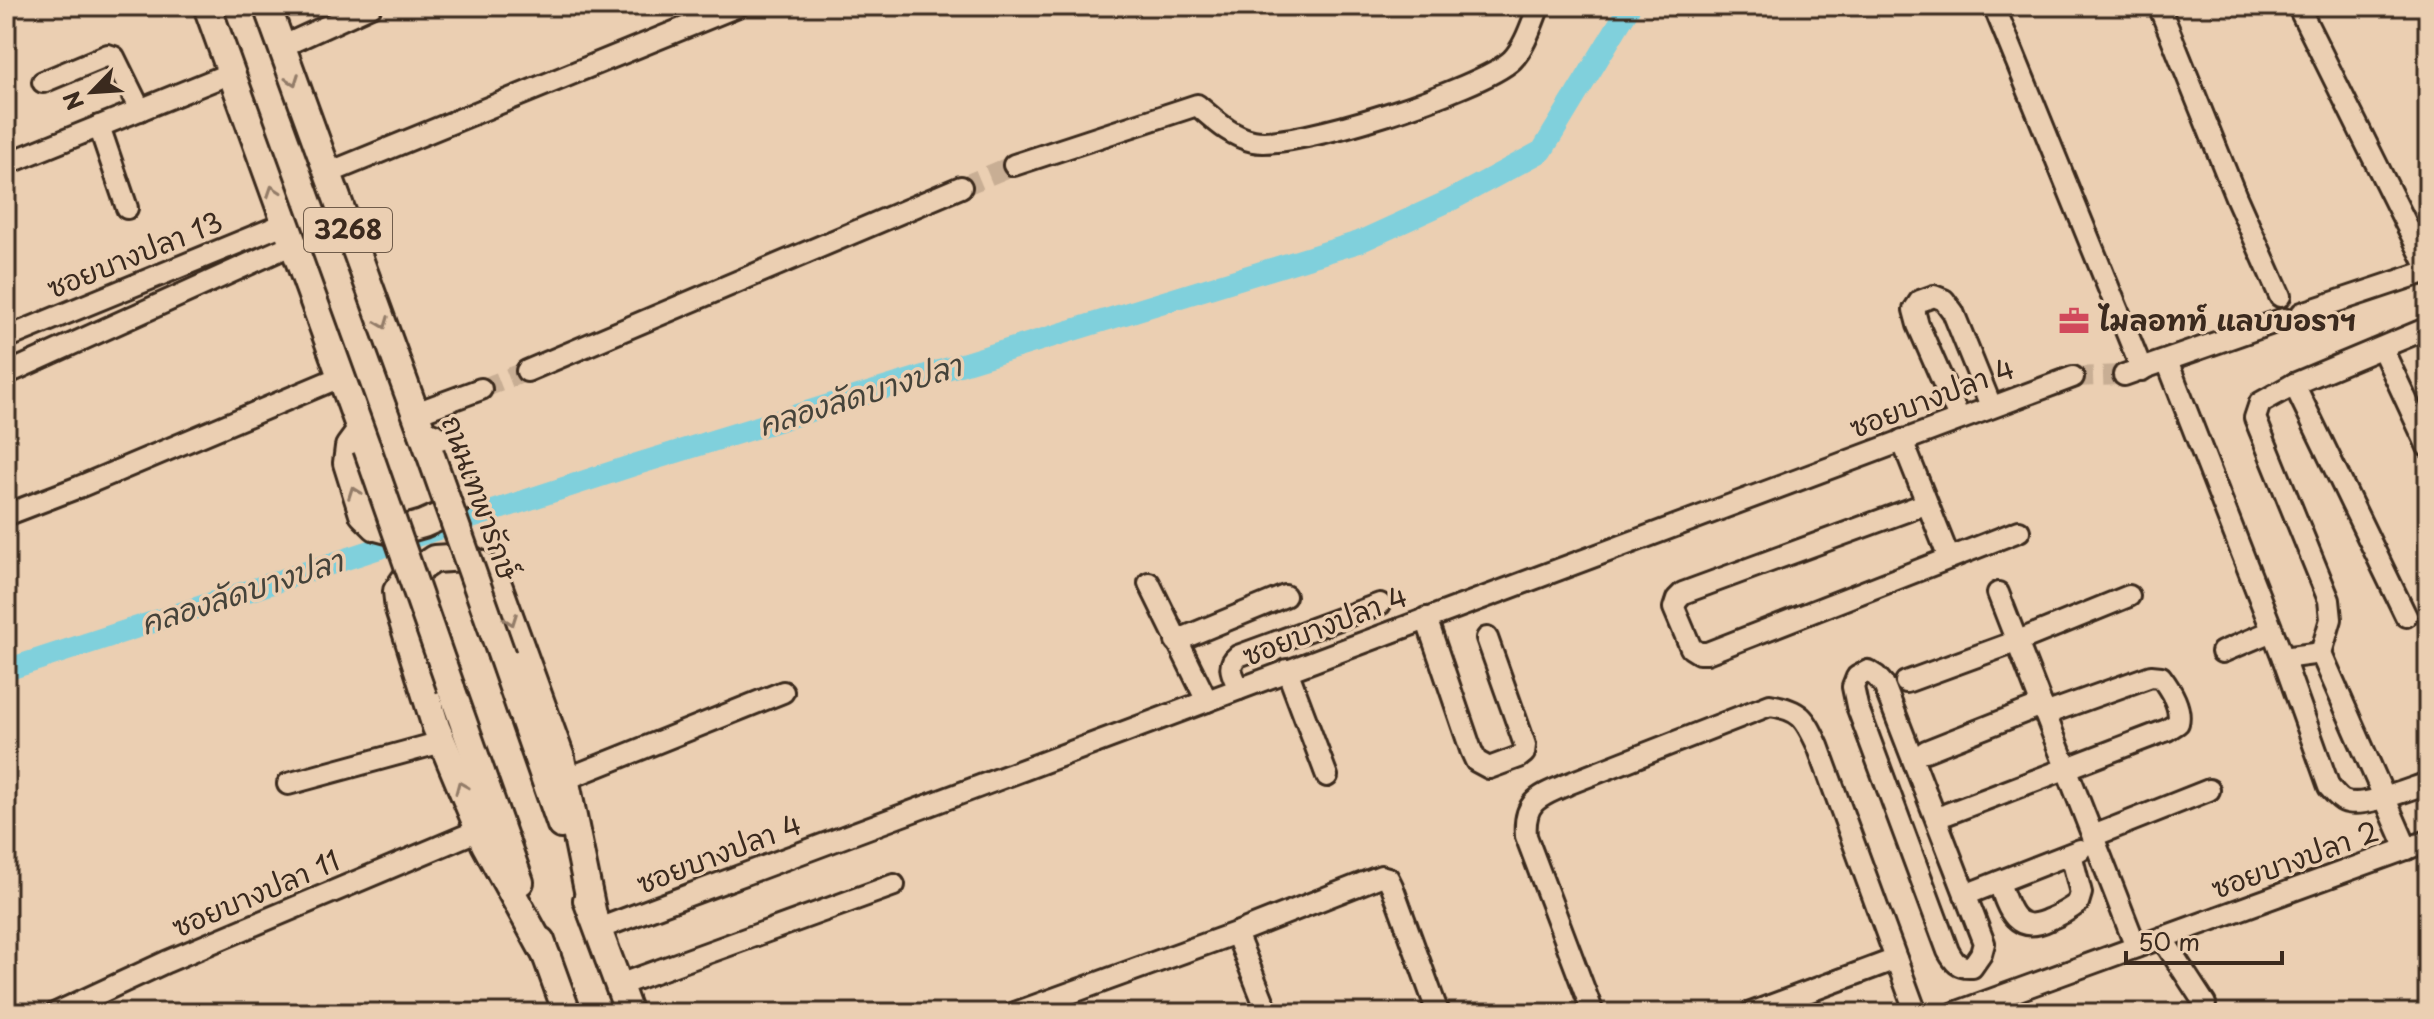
<svg xmlns="http://www.w3.org/2000/svg" width="2434" height="1019" font-family="'Playpen Sans','Playpen Sans Thai',sans-serif">
<style>
.lines{fill:none;stroke-linecap:round;stroke-linejoin:round}
.canal{stroke:#80d0dc;stroke-width:22}
.minor-tunnel{stroke:#c8ae94;stroke-width:20;stroke-dasharray:20 10;stroke-linecap:butt}
.minor-casing{stroke:#3b2a1e;stroke-width:26}
.major-casing{stroke:#3b2a1e;stroke-width:32}
.minor{stroke:#ebcfb2;stroke-width:20}
.major{stroke:#ebcfb2;stroke-width:26}
.major-bridge-casing{stroke:#3b2a1e;stroke-width:32;stroke-linecap:butt}
.major-bridge{stroke:#ebcfb2;stroke-width:26}
.oneway{stroke:#937c68}
.labels{text-anchor:middle;stroke-width:7;stroke-linejoin:round;paint-order:stroke}
.shield{fill:#ebcfb2;stroke:#705c4a;stroke-width:2}
.shield-label{font-size:26px;font-weight:bold;fill:#3b2a1e}
.street-label{font-size:28px;fill:#3b2a1e;stroke:#ebcfb2}
.poi-label{font-size:28px;font-weight:bold;fill:#3b2a1e;stroke:#ebcfb2;text-anchor:start}
.water-label{font-size:30px;font-style:italic;fill:#45433a;stroke:#ebcfb2}
</style>
<rect width="100%" height="100%" fill="#ebcfb2"/>
<filter id="ink" filterUnits="userSpaceOnUse"><feTurbulence type="fractalNoise" baseFrequency=".0125" numOctaves="2"/><feDisplacementMap in="SourceGraphic" scale="16" xChannelSelector="R" yChannelSelector="G"/><feConvolveMatrix kernelMatrix="1 2 1 2 8 2 1 2 1" color-interpolation-filters="sRGB"/></filter>
<g filter="url(#ink)">
<g class="lines">
<polyline class="canal" points="6,670 634,465 1359,242 1451,200 1542,151 1630,6"/>
<g class="minor-tunnel">
<polyline points="961,187 1014,165"/>
<polyline points="2073,377 2124,375"/>
<polyline points="481,389 527,371"/>
</g>
<g class="minor-casing">
<g id="minor">
<polyline points="1994,6 2142,370"/>
<polyline points="2159,6 2236,197 2280,296"/>
<polyline points="2298,6 2428,268"/>
<polyline points="281,47 371,6"/>
<polyline points="43,82 108,55 114,57 140,110"/>
<polyline points="99,126 127,208"/>
<polyline points="6,164 231,73"/>
<path d="M1014,165L1197,105C1214,119 1230,136 1253,141C1293,150 1481,89 1512,60C1525,47 1532,23 1539,6"/>
<polyline points="326,174 738,6"/>
<polyline points="2302,313 2428,271"/>
<polyline points="6,338 284,224"/>
<polyline points="2382,348 2428,447"/>
<path d="M2167,361L2283,658L2329,787C2333,791 2339,799 2344,801C2363,809 2409,789 2428,783"/>
<polyline points="527,371 961,187"/>
<polyline points="6,374 291,245"/>
<polyline points="2124,375 2284,319"/>
<polyline points="2294,384 2406,616"/>
<polyline points="416,413 481,389"/>
<polyline points="1959,418 1918,325 1914,310 1920,301 1934,296 1944,300 1953,312 1991,406"/>
<polyline points="1902,440 1949,558"/>
<polyline points="1925,504 1683,593 1677,599 1674,608 1691,648 1699,653 1707,653 2019,531"/>
<polyline points="6,515 79,487 340,377"/>
<polyline points="1149,583 1207,701"/>
<polyline points="1998,593 2136,947"/>
<polyline points="1426,618 1471,750 1476,761 1489,768 1519,757 1524,753 1525,745 1487,638"/>
<polyline points="1176,641 1285,596"/>
<polyline points="2222,652 2272,631"/>
<polyline points="2321,653 2331,619 2329,600 2255,418 2260,403 2294,384 2428,328"/>
<polyline points="2283,658 2321,653 2407,849"/>
<polyline points="1287,670 1327,776"/>
<path d="M1868,671L1876,676L1884,685L1984,943L1981,954L1972,967C1958,968 1954,962 1948,951L1857,706L1853,687L1857,677Z"/>
<polyline points="1906,682 2018,641 2129,596"/>
<path d="M1239,689C1234,676 1225,666 1238,656L1380,604"/>
<polyline points="1926,751 2042,705"/>
<polyline points="566,779 783,692"/>
<polyline points="288,784 442,742"/>
<path d="M1947,814L2167,730L2178,723C2182,708 2170,689 2161,677L2151,676L2045,714"/>
<polyline points="2093,836 2209,790"/>
<path d="M1999,882C2008,910 2016,936 2050,919C2060,915 2069,910 2078,903L2081,893L2071,854"/>
<polyline points="1965,895 2080,850"/>
<polyline points="598,929 2073,377"/>
<polyline points="1236,933 1268,1013"/>
<polyline points="2162,938 2205,1004"/>
<polyline points="619,985 894,885"/>
<polyline points="56,1013 166,962 479,830"/>
<polyline points="1015,1013 1236,933 1381,876 1388,878 1392,886 1438,1013"/>
<path d="M1593,1013L1526,836C1523,800 1540,796 1568,784L1770,705C1801,710 1805,718 1818,746L1916,1013"/>
<polyline points="1751,1013 1896,959"/>
<polyline points="1955,1013 2428,841"/>
</g>
</g>
<g class="major-casing">
<g id="major">
<polyline points="207,6 367,448"/>
<polyline points="267,6 430,453"/>
<path d="M360,432L349,447L347,463L363,514L376,527L395,532L423,524L448,513L460,498C459,481 454,454 441,442C437,437 429,436 423,433"/>
<polyline points="502,656 561,825"/>
<polyline points="451,688 520,882"/>
<polyline points="587,900 629,1013"/>
<polyline points="541,941 567,1013"/>
<polyline points="547,957 485,844 436,727 399,609 397,591 406,578 434,559 466,557 493,571 561,758 593,915"/>
</g>
</g>
<use href="#minor" class="minor"/>
<use href="#major" class="major"/>
<g class="major-bridge-casing">
<g id="major-bridge">
<polyline points="367,448 451,688"/>
<polyline points="430,453 502,656"/>
</g>
</g>
<use href="#major-bridge" class="major-bridge"/>
</g>
<defs><path id="oneway-chevron" d="M-2-3.5L2.5 0L-2 3.5" fill="none" stroke-width="1.6" stroke-linecap="round" stroke-linejoin="round" transform="scale(2)"/></defs>
<g class="oneway">
<use href="#oneway-chevron" transform="translate(293 80) rotate(70)"/>
<use href="#oneway-chevron" transform="translate(273 191) rotate(-109)"/>
<use href="#oneway-chevron" transform="translate(383 323) rotate(69)"/>
<use href="#oneway-chevron" transform="translate(354 492) rotate(-110)"/>
<use href="#oneway-chevron" transform="translate(511 620) rotate(70)"/>
<use href="#oneway-chevron" transform="translate(461 787) rotate(-113)"/>
</g>
</g>
<defs>
<g id="office-bare" transform="scale(2.4)"><path d="M-6-3h4V-5.5h4V-3h4V5H-6ZM-1-4.5V-3h2v-1.5ZM-6 0V1H6V0Z" fill="#d1495b" stroke="#ebcfb2" stroke-width="2.5" paint-order="stroke"/></g>
</defs>
<g fill-rule="evenodd">
<use href="#office-bare" x="2074" y="321"/>
</g>
<g class="labels">
<rect class="shield" x="304" y="208" width="88" height="44" rx="6"/>
<g class="shield-label">
<text x="348" y="239">3268</text>
</g>
<g class="street-label">
<text transform="translate(135 255) rotate(-22)" y="10">ซอยบางปลา 13</text>
<text transform="translate(1932 398) rotate(-21)" y="10">ซอยบางปลา 4</text>
<text transform="translate(480 498) rotate(70)" y="10">ถนนเทพารักษ์</text>
<text transform="translate(1325 626) rotate(-21)" y="10">ซอยบางปลา 4</text>
<text transform="translate(719 854) rotate(-21)" y="10">ซอยบางปลา 4</text>
<text transform="translate(2295 860) rotate(-20)" y="10">ซอยบางปลา 2</text>
<text transform="translate(256 894) rotate(-23)" y="10">ซอยบางปลา 11</text>
</g>
<g class="poi-label">
<text x="2098" y="331">ไมลอทท์ แลบบอราฯ</text>
</g>
<g class="water-label">
<text transform="translate(860 396) rotate(-17)" y="10">คลองลัดบางปลา</text>
<text transform="translate(242 593) rotate(-18)" y="10">คลองลัดบางปลา</text>
</g>
</g>
<rect width="2434" height="1019" fill="none" stroke="#ebcfb2" stroke-width="32"/>
<rect x="16" y="16" width="2402" height="987" fill="none" stroke="#3b2a1e" stroke-width="3" filter="url(#ink)"/>
<g transform="translate(92 92) rotate(245)" stroke="#ebcfb2" stroke-width="6" paint-order="stroke">
<path d="M0-6L14 30L0 20L-14 30Z" fill="#3b2a1e"/>
<text y="-12" font-size="22" font-weight="bold" text-anchor="middle" fill="#3b2a1e">N</text>
</g>
<path d="M2126 951v12h156v-12" fill="none" stroke="#3b2a1e" stroke-width="4"/>
<text x="2138" y="951" font-size="24" fill="#3b2a1e" stroke="#ebcfb2" stroke-width="6" paint-order="stroke">50 m</text>
</svg>
